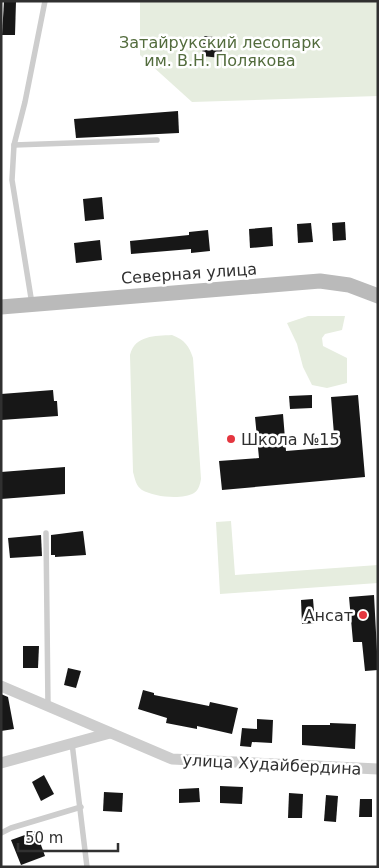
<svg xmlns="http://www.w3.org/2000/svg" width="379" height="868" font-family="'DejaVu Sans',sans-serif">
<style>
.green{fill:#e6eddf}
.building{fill:#171717}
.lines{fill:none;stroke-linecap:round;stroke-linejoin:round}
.service{stroke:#cdcdcd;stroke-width:5.5}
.minor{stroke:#cdcdcd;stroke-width:11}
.secondary{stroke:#bababa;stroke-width:15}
.poi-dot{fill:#e4363f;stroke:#fff;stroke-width:2}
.labels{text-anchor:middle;stroke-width:5;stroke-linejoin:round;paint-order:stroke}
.park-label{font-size:16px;fill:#536c3d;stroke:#fff}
.street-label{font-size:16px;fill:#303030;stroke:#fff}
.poi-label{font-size:16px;fill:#303030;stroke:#fff;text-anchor:start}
</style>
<rect width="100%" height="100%" fill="#fff"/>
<g class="green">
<polygon points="140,1 378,1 378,96 192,102 140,55"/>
<polygon points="308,316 345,316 342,330 325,334 322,338 323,346 347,358 347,383 327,388 312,385 303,367 297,344 287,323"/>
<path d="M172,335C185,340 189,346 193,358L201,479C200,484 199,490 194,493C182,500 154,497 142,490C136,486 135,479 133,472L130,355C135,335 155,336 172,335Z"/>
<polygon points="231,521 235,575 378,565 378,583 220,594 216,522"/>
</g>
<g class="building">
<polygon points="4,1 16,1 15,35 2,35"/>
<polygon points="204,36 223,38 221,58 202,56"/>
<polygon points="178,111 179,133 76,138 74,119"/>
<polygon points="102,197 104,219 85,221 83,199"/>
<polygon points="345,222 346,240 333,241 332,223"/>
<polygon points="311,223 313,242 298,243 297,224"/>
<polygon points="272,227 273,246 250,248 249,229"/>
<polygon points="208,230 210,251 191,253 191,249 131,254 130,241 189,235 189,232"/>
<polygon points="100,240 102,260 76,263 74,243"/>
<polygon points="53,390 54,401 57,401 58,416 1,420 1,394"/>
<polygon points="312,395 312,408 290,409 289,396"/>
<polygon points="358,395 365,477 222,490 219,461 259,458 255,417 283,414 286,451 335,447 331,397"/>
<polygon points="65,467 65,494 1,499 1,472"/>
<polygon points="83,531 86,555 55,557 55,555 51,555 51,535"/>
<polygon points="41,535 42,556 10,558 8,538"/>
<polygon points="374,595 378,670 365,671 362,642 353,642 349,597"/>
<polygon points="313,599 315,623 302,624 301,600"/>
<polygon points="23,646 39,646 38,668 23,668"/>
<polygon points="68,668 81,671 76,688 64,685"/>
<polygon points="143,690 154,693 154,695 209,706 210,702 238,708 232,734 197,726 197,729 166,723 167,718 138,709"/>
<polygon points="1,694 8,697 14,729 1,731"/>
<polygon points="257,719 273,720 272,743 252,742 251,747 240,746 242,728 257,729"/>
<polygon points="330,723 356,724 355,749 302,745 302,725 330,725"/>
<polygon points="44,775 54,794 41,801 32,782"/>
<polygon points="220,786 243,787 242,804 220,803"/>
<polygon points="199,788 200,802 179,803 179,789"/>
<polygon points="104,792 123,793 122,812 103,811"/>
<polygon points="289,793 303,794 302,818 288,818"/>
<polygon points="326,795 338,796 336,822 324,821"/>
<polygon points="360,799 372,799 372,817 359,817"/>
<polygon points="36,831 45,856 21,865 11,840"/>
</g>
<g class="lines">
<g class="service">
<polyline points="14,145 157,140"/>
<polyline points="32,304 12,180 14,145 25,102 45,1"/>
<polyline points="46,533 48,706"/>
<polyline points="72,743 87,867"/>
<polyline points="1,833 11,828 81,807"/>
</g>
<g class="minor">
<polyline points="1,686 172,759 378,769"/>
<polyline points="1,763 110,733"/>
</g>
<polyline class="secondary" points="1,307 320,281 349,285 378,296"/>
</g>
<g class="poi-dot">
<circle cx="231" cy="439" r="5"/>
<circle cx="363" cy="615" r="5"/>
</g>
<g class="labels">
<g class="park-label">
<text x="220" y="48">Затайрукский лесопарк<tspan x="220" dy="18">им. В.Н. Полякова</tspan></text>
</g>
<g class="street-label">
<text transform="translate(189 273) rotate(-4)" y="6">Северная улица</text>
<text transform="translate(272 764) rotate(3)" y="6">улица Худайбердина</text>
</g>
<g class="poi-label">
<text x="241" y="445">Школа №15</text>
<text x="353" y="621" text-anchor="end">Ансат</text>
</g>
</g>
<rect width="379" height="868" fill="none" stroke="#303030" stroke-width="5"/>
<path d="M18 843v8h100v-8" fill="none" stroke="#303030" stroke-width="2.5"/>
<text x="25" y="843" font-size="15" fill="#303030" stroke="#ffffff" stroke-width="4" paint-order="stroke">50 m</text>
</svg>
